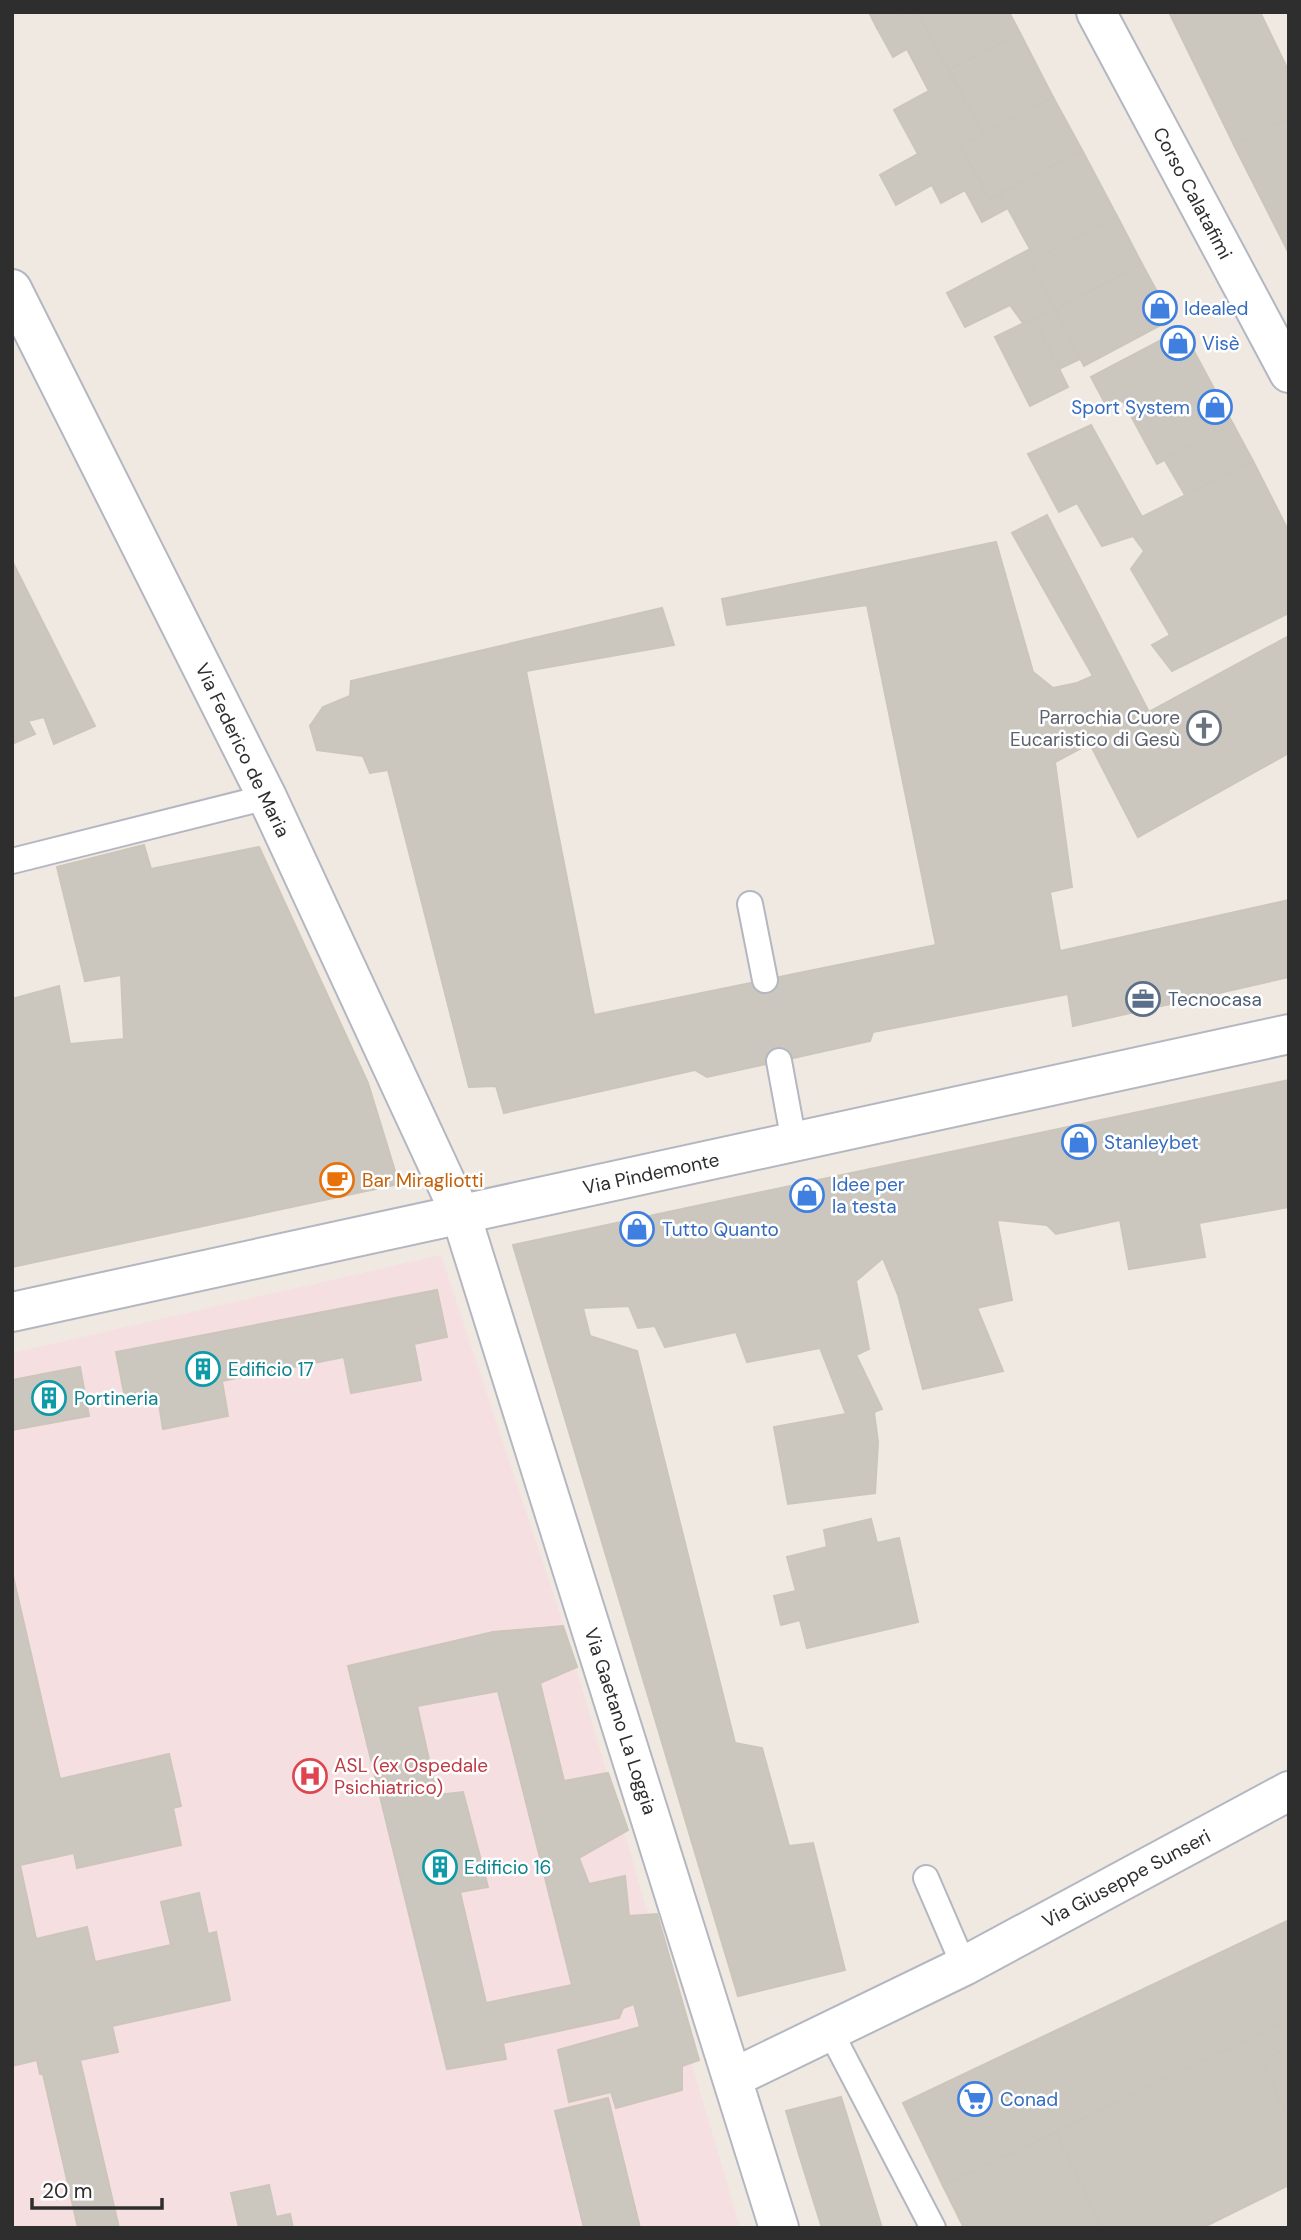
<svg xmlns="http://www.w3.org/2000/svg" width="1301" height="2240" font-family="'DM Sans',sans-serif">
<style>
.medical{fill:#f5dfe0}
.building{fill:#cbc7bf;stroke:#cbc5ba;stroke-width:2;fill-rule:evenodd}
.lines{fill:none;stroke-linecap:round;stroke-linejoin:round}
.service-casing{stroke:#b4b7c1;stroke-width:28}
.minor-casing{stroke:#b4b7c1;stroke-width:42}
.tertiary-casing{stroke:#b4b7c1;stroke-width:42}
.secondary-casing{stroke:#b4b7c1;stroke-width:42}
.service{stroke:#fff;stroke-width:24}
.minor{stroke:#fff;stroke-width:38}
.tertiary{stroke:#fff;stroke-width:38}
.secondary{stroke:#fff;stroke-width:38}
.labels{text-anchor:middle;stroke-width:5;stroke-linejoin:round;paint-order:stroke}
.street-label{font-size:19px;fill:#2e2e2e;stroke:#fff}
.shop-label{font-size:19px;fill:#366cbe;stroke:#fff;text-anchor:start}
.worship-label{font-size:19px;fill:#5b616d;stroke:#fff;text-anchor:end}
.service-label{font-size:19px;fill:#4e5e75;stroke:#fff;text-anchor:start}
.food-label{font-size:19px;fill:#c56008;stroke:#fff;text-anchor:start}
.culture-label{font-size:19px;fill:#0d838f;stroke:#fff;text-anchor:start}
.health-label{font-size:19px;fill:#be3a42;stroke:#fff;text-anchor:start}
</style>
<rect width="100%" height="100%" fill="#efe9e1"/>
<polygon class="medical" points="441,1255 561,1617 740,2228 12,2228 12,1353"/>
<g class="building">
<polygon points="869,12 906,12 877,28"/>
<polygon points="906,12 917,12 983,134 961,146 990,199 1000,194 1008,208 982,222 965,190 941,203 932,185 896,205 880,175 918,154 894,110 929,91 907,49 893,57 877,28"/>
<polygon points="917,12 1009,12 1020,33 949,70"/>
<polygon points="1169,12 1260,12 1289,72 1289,118 1234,145"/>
<polygon points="1020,33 1053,97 983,134 949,70"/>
<polygon points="1053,97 1082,150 990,199 961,146"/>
<polygon points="1289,118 1289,253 1234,145"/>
<polygon points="1289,118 1289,253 1234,145"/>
<polygon points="1082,150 1117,216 1036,260 1000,194"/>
<polygon points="1117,216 1142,264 1055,310 1030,263"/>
<polygon points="1030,249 1036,260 1030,263 1055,310 1023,323 1010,305 965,327 947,293"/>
<polygon points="1142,264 1172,319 1084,366 1055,310"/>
<polygon points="1055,310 1080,359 1059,369 1034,318"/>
<polygon points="1034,318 1068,387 1030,406 995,337"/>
<polygon points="1182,329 1233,424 1157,464 1123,401 1108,409 1091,377"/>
<polygon points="1233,424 1253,461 1185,495 1164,459"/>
<polygon points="1091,425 1142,517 1253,461 1289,532 1289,613 1172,671 1152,645 1170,635 1131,569 1144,551 1133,536 1102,546 1077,503 1059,512 1028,454"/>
<polygon points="1047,515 1149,712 1055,762 1072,887 1050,892 1060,951 1289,900 1289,977 1073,1026 1068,994 873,1032 870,1041 707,1077 695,1070 504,1113 496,1086 469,1087 388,770 370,773 363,756 317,750 310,726 323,707 350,696 351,681 662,608 674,645 526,671 594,1015 936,945 867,605 727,625 722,599 996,542 1033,672 1053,688 1077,683 1093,676 1012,533"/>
<polygon points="12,561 95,726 54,744 44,717 28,721 35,734 12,744"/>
<polygon points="1289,636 1289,753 1138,837 1090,744"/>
<polygon points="144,845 151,869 259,847 368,1083 399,1184 12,1267 12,999 59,986 70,1044 124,1039 121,975 85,981 57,867"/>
<polygon points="1289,1080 1289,1207 1199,1223 1205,1257 1129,1269 1120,1220 1056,1234 1047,1225 997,1220 1012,1300 977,1308 1003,1371 923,1389 898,1295 883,1258 856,1281 869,1349 856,1355 882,1409 874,1412 878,1442 875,1493 788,1504 774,1427 846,1414 820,1348 747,1362 736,1332 665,1347 655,1326 638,1328 629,1306 583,1308 590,1336 637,1351 735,1743 762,1748 789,1846 813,1843 845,1970 738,1996 513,1245"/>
<polygon points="437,1290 447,1337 414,1344 421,1380 351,1393 344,1357 222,1381 228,1416 163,1429 157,1392 125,1398 116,1352"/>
<polygon points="80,1367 89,1416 12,1430 12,1380"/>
<polygon points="871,1519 877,1543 899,1538 918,1622 807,1648 800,1620 781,1625 774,1596 796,1591 787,1557 827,1547 824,1530"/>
<polygon points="12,1572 60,1779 169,1754 181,1806 173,1808 181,1845 77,1868 74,1853 20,1865 36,1939 87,1927 95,1962 171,1945 161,1902 199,1893 208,1934 216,1932 230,2000 112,2026 118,2052 80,2060 119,2228 78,2228 43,2074 40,2074 37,2060 12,2066"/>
<path d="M563,1626L577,1667L540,1683L564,1781L608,1773L628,1830L579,1858L589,1884L625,1876L629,1916L657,1914L699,2060L682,2066V2090L616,2108L611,2092L569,2102L558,2050L640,2027L634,2004L623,2008L619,2018L503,2043L506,2059L447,2069L348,1666L493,1632ZM498,1691L572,1985L486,2003L460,1892L488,1887L463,1792L437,1795L417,1706Z"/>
<polygon points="1289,1920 1289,2019 943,2186 903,2103"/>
<polygon points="1289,2019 1286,2048 1263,2062 1289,2119 1289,2185 1202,2228 1102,2228 1056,2132"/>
<polygon points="1289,2024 1289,2119 1263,2062 1286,2048"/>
<polygon points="841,2097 882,2228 822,2228 801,2161 786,2111"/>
<polygon points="608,2098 640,2228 584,2228 555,2111"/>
<polygon points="1056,2132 1102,2228 964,2228 943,2186"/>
<polygon points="269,2185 276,2217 290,2214 293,2228 239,2228 231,2193"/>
</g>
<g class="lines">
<g class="service-casing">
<g id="service">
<polyline points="12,861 267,797"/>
<polyline points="750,904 765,980"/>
<polyline points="779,1061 794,1142"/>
<polyline points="926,1878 964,1966"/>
<polyline points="830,2031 933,2228"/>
</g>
</g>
<g class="minor-casing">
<g id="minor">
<polyline points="12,289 267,797 461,1215"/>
<polyline points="733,2078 964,1966 1289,1791"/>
</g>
</g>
<g class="tertiary-casing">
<g id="tertiary">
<polyline points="461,1215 779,2228"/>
<polyline points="12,1312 1289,1034"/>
</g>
</g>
<g class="secondary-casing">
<polyline id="secondary" points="1096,12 1289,373"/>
</g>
<use href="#service" class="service"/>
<use href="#minor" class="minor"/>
<use href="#tertiary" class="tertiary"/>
<use href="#secondary" class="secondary"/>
</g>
<defs>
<g id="shop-ring" transform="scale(1.75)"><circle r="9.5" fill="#fff" stroke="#3f7fe0" stroke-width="1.5"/><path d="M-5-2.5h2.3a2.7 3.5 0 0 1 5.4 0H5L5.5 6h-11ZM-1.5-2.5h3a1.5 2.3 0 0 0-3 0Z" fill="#3f7fe0"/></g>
<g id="church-ring" transform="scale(1.75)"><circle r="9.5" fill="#fff" stroke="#6b7280" stroke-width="1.5"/><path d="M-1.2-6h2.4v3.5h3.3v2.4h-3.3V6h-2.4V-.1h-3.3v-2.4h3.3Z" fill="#6b7280"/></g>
<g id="office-ring" transform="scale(1.75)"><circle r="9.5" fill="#fff" stroke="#5c6f8a" stroke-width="1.5"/><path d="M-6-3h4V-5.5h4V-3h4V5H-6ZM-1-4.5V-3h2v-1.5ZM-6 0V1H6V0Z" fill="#5c6f8a"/></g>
<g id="cafe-ring" transform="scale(1.75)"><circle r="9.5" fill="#fff" stroke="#e8710a" stroke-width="1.5"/><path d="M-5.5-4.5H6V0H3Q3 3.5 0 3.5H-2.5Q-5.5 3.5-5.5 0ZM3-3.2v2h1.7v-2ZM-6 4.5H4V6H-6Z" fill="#e8710a"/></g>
<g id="building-ring" transform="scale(1.75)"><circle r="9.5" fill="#fff" stroke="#0f9aa8" stroke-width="1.5"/><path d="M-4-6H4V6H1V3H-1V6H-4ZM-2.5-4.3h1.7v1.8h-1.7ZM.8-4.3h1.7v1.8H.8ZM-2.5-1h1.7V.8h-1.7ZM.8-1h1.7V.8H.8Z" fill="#0f9aa8"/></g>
<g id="hospital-ring" transform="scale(1.75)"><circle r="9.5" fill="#fff" stroke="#e0444e" stroke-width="1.5"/><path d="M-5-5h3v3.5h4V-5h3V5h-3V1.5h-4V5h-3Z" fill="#e0444e"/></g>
<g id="supermarket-ring" transform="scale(1.75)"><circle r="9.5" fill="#fff" stroke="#3f7fe0" stroke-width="1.5"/><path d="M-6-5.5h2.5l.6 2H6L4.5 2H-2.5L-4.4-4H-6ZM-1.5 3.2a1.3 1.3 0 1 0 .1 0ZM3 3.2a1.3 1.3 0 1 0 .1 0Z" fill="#3f7fe0"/></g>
</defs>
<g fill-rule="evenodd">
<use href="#shop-ring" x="1160" y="308"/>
<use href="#shop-ring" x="1178" y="343"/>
<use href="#shop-ring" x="1215" y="407"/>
<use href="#church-ring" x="1204" y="728"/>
<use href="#office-ring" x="1143" y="999"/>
<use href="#shop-ring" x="1079" y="1142"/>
<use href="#cafe-ring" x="337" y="1180"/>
<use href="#shop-ring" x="807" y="1195"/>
<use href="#shop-ring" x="637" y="1229"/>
<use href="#building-ring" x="203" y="1369"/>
<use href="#building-ring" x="49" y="1398"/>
<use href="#hospital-ring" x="310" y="1776"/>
<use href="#building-ring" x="440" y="1867"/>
<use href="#supermarket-ring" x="975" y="2099"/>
</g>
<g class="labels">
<g class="street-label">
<text transform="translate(1193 193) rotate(62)" y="7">Corso Calatafimi</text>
<text transform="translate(243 750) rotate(64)" y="7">Via Federico de Maria</text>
<text transform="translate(651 1173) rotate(-12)" y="7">Via Pindemonte</text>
<text transform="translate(621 1721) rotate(72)" y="7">Via Gaetano La Loggia</text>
<text transform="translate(1126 1878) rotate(-28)" y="7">Via Giuseppe Sunseri</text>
</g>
<g class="shop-label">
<text x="1184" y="315">Idealed</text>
<text x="1202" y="350">Visè</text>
<text x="1190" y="414" text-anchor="end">Sport System</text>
<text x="1104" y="1149">Stanleybet</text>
<text x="832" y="1191">Idee per<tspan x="832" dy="22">la testa</tspan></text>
<text x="662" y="1236">Tutto Quanto</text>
<text x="1000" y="2106">Conad</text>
</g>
<g class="worship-label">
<text x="1180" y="724">Parrochia Cuore<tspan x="1180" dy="22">Eucaristico di Gesù</tspan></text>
</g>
<g class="service-label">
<text x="1168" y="1006">Tecnocasa</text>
</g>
<g class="food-label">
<text x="362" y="1187">Bar Miragliotti</text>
</g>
<g class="culture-label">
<text x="228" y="1376">Edificio 17</text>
<text x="74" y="1405">Portineria</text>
<text x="464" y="1874">Edificio 16</text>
</g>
<g class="health-label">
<text x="334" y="1772">ASL (ex Ospedale<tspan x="334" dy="22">Psichiatrico)</tspan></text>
</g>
</g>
<rect width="1301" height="2240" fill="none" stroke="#2e2e2e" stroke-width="28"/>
<path d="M32 2198v10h130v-10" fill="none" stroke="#2e2e2e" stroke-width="3.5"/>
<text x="42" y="2198" font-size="21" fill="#2e2e2e" stroke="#ffffff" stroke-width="5" paint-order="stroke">20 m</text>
</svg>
